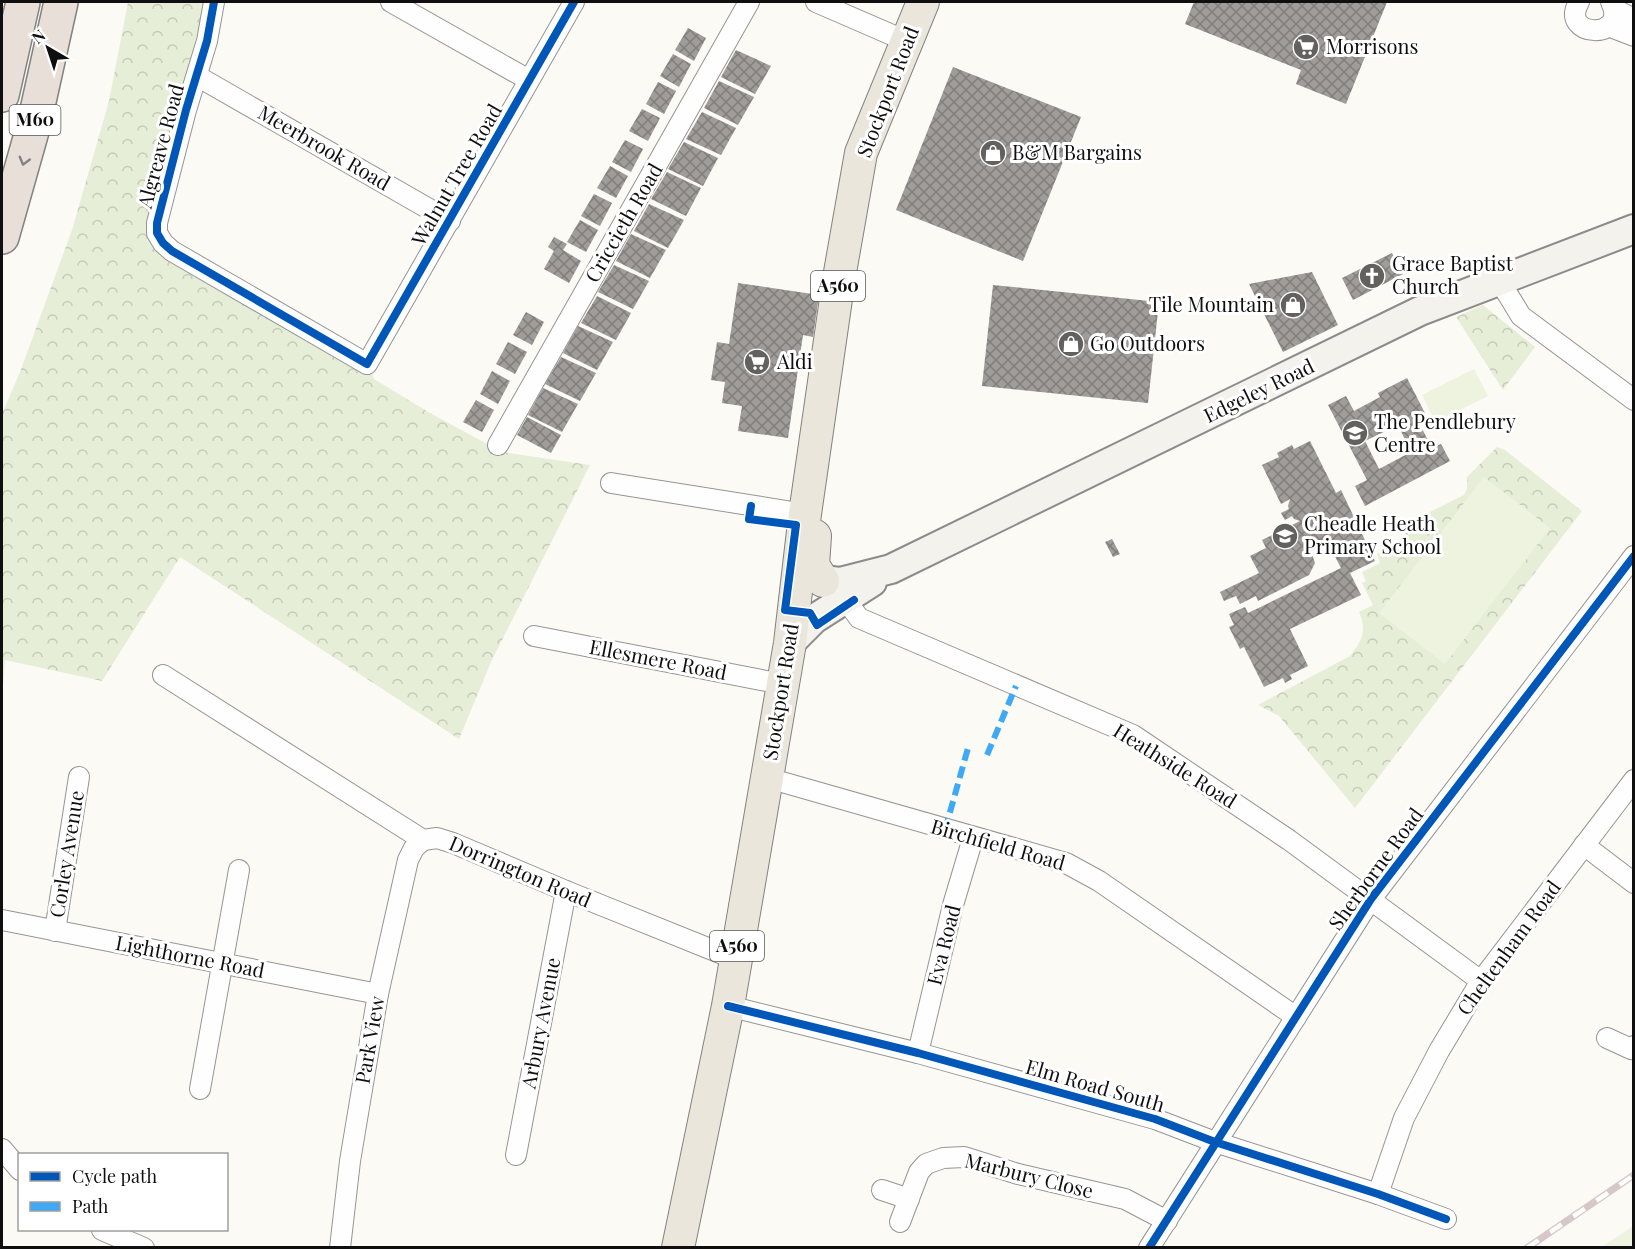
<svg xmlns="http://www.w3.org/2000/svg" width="1635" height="1249" font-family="'Playfair Display',serif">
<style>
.park{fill:url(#park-crowns)}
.pitch{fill:#eef3e0}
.building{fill:url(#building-cross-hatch);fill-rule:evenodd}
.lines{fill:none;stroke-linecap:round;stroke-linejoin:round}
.street-casing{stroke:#959593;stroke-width:22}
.secondary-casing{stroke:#8c8b89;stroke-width:32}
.primary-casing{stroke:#838280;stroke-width:34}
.highway-casing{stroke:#838280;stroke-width:36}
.street{stroke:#fefefe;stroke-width:20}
.secondary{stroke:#f4f2ec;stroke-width:28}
.primary{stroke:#eae6dc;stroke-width:32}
.highway{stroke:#e7dfd8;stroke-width:33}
.rail-casing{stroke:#d6c7c8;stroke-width:7}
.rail{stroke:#fff;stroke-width:4.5;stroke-dasharray:14;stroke-linecap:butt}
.quiet{stroke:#3fa9f5;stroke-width:6;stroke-dasharray:12 6;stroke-linecap:butt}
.cycleway-casing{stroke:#fff;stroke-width:11}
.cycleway{stroke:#0057b8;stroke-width:8}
.oneway{stroke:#86817e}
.labels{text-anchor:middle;stroke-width:6;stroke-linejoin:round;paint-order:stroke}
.shield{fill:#fff;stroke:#575757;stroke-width:1.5}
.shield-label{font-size:18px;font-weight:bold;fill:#0f0f0f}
.poi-label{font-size:20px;fill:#0f0f0f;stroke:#fff;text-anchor:start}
.street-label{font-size:20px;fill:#0f0f0f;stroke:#fff}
</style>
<defs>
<pattern id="park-crowns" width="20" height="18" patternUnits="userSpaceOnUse" patternTransform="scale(1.5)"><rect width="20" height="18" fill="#e6eed7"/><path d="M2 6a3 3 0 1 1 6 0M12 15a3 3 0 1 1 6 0" fill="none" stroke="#c4cbb7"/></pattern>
<pattern id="building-cross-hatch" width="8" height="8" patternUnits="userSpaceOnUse" patternTransform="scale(1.5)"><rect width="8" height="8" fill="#9f9c9a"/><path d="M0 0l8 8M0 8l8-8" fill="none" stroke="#807e7c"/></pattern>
</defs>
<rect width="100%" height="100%" fill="#fbfaf5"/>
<g class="park">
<polygon points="128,2 208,2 152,230 370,366 374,379 430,413 502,452 590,465 491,662 459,739 180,557 102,681 5,660 2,696 2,414 20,372 72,230 109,101"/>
<polygon points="1483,305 1535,347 1503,390 1456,317"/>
<path d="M1497,447L1505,450L1582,511L1355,808L1279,716L1258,705L1350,656C1363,639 1367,631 1359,612L1373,605L1362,583L1366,581L1362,572L1380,563L1377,554L1406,539L1404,525L1464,495L1467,489V477Z"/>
</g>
<g class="pitch">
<polygon points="1474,369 1488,396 1435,422 1422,395"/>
<polygon points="1484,477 1550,528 1445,664 1379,613"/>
<polygon points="1633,1226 1633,1247 1602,1247"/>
</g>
<g class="building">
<polygon points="1194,2 1387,2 1346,104 1296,84 1301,70 1185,24"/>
<polygon points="688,28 706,38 694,61 675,50"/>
<polygon points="736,50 771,66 755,94 721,77"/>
<polygon points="673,54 691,64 679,87 660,76"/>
<polygon points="953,67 1081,117 1023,261 896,210"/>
<polygon points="719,81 754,97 738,125 704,108"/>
<polygon points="658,82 676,91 664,114 646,104"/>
<polygon points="642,109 660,118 648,141 629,131"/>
<polygon points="702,112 736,128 721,155 686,139"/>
<polygon points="625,140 643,149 631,172 612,162"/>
<polygon points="684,142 718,158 703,186 668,169"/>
<polygon points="610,166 628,176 616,198 597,188"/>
<polygon points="667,172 701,188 686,216 651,199"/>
<polygon points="594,194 612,203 600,226 581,216"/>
<polygon points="649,204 684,220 668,248 634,231"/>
<polygon points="580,220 598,230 586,252 567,242"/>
<polygon points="631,234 666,250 650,278 616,261"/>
<polygon points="554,237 567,244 563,250 581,261 569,283 544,269 554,251 548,247"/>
<polygon points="1392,253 1403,274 1353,300 1342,278"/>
<polygon points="614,265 649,281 633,309 598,292"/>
<polygon points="1312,272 1338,325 1283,352 1249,284"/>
<polygon points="738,283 819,295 813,337 803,335 788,438 738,431 742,406 722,403 725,382 711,380 717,342 729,344"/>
<polygon points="993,285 1159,302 1148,403 982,386"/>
<polygon points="597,296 631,313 616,340 581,323"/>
<polygon points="526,312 544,322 532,345 513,335"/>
<polygon points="578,326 613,342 597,370 563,353"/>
<polygon points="508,342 527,352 515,374 496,364"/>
<polygon points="561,357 596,373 580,401 545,384"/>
<polygon points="492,371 510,381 498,404 480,394"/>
<path d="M1407,378L1427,417L1418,421L1432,448L1441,444L1450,461L1365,506L1355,486L1367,480L1328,405L1346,396L1354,411L1380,397L1378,393ZM1398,425L1411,452L1379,469L1365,441Z"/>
<polygon points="543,388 578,404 562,432 528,415"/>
<polygon points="476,400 494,410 482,432 463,422"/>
<polygon points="527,417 561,435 551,453 517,435"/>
<polygon points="1310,441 1336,493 1341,490 1375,561 1350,573 1361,595 1290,629 1308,666 1290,675 1292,679 1285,683 1283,678 1264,687 1244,647 1240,649 1229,627 1234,625 1229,614 1245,607 1248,613 1341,568 1328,543 1311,551 1315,563 1309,575 1258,601 1256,596 1240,604 1236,596 1224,601 1220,592 1259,573 1250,556 1266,548 1262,540 1300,521 1294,519 1292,516 1285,520 1281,513 1289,509 1288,506 1290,499 1281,504 1262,465 1279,457 1277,453 1292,445 1294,449"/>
<polygon points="1112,539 1120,554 1113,557 1105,542"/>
</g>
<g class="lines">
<g class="street-casing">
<g id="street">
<polyline points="214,2 207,41 186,110 157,223 157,233 163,243 172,251 367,364 574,2"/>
<polyline points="391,2 529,80"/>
<polyline points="816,2 906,41"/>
<path d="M1579,2C1558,38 1630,41 1611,2"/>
<polyline points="1614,9 1634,19"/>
<polyline points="1608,26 1634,36"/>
<polyline points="197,76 450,221"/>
<polyline points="1499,280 1521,316 1634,400"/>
<polyline points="498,445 749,2"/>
<polyline points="611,483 805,514"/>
<polyline points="845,599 859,618 1133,735 1289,840 1481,981"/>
<polyline points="534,636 782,684"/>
<polyline points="163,675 423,840 437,838 453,843 566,891 735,959"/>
<polyline points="768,778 1066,863 1099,881 1296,1017"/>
<polyline points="1584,845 1634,883"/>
<polyline points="2,920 378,994"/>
<polyline points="55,931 79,777"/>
<polyline points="728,1006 918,1053 1155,1119 1215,1142 1378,1194 1446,1219"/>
<polyline points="1607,1038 1631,1049 1634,1046"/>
<polyline points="918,1053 953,905 973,838"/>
<polyline points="200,1089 239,870"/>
<polyline points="2,1149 20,1170"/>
<polyline points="516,1155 566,891"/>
<polyline points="882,1190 909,1199"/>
<polyline points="1378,1194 1404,1118 1439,1051 1481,981 1634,780"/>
<polyline points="900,1222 919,1172 926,1164 943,1158 964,1157 1018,1174 1125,1199 1167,1221"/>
<polyline points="102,1230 144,1248"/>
<polyline points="340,1248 350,1161 378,994 408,860 414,848 423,840"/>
<polyline points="1149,1248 1371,899 1634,556"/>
</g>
</g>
<g class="secondary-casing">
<g id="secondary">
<polyline points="801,579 806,577 840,582 891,569 1420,311 1634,229"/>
<polyline points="790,643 814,619 872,582"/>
</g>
</g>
<g class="primary-casing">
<g id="primary">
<polyline points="815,536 813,565 823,581"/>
<polyline points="678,1248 728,1006 790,643 805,514 839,278 861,153 923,2"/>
</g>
</g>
<g class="highway-casing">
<g id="highway">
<polyline points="2,95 23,2"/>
<polyline points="2,237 34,124 61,2"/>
</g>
</g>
<use href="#street" class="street"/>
<use href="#secondary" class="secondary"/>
<use href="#primary" class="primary"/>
<use href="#highway" class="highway"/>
<g class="rail-casing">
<polyline id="rail" points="1527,1248 1634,1175"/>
</g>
<use href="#rail" class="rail"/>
<g class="quiet">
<polyline points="987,755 1016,686"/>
<polyline points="945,830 968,748"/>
</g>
<g class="cycleway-casing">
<g id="cycleway">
<polyline points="214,2 207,41 186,110 157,223 157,233 163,243 172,251 367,364 574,2"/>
<polyline points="751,506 749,519 796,525 785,610 810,613 817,625 854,600"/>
<polyline points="728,1006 918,1053 1155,1119 1215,1142 1378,1194 1446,1219"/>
<polyline points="1149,1248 1371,899 1634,556"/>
</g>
</g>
<use href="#cycleway" class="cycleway"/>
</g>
<defs><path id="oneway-chevron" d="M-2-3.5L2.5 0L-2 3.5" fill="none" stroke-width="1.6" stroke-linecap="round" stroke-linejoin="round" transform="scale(1.5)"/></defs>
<use class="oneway" href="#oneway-chevron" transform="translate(24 161) rotate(105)"/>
<defs>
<g id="supermarket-disc" transform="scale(1.35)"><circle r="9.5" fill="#626160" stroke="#fff"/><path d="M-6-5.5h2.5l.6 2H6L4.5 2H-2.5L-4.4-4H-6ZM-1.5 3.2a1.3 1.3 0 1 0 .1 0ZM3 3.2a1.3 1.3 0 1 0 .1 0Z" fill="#fff"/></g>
<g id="shop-disc" transform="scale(1.35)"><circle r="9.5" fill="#626160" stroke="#fff"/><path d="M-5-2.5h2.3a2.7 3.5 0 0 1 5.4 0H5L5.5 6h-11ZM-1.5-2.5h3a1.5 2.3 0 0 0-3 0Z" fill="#fff"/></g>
<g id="church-disc" transform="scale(1.35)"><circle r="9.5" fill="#626160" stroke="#fff"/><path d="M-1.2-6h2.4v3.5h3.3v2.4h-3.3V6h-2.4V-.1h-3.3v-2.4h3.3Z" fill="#fff"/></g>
<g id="school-disc" transform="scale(1.35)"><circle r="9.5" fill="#626160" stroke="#fff"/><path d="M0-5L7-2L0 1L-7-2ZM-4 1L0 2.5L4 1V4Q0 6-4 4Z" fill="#fff"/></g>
</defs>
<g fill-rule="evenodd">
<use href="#supermarket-disc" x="1306" y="47"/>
<use href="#shop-disc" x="993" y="153"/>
<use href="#church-disc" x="1372" y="276"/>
<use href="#shop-disc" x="1293" y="305"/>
<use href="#shop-disc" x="1071" y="344"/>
<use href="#supermarket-disc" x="757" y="362"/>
<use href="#school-disc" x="1355" y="433"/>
<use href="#school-disc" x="1285" y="536"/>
</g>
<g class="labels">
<g class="shield">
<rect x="9.5" y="105" width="51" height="30" rx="4.5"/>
<rect x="811" y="271" width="54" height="30" rx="4.5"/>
<rect x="710" y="931" width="54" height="30" rx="4.5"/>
</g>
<g class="shield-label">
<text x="35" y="126">M60</text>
<text x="838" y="292">A560</text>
<text x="737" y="952">A560</text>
</g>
<g class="poi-label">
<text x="1326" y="54">Morrisons</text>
<text x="1012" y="160">B&amp;M Bargains</text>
<text x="1392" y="271">Grace Baptist<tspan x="1392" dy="23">Church</tspan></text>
<text x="1274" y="312" text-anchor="end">Tile Mountain</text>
<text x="1090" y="351">Go Outdoors</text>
<text x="777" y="369">Aldi</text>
<text x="1374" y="429">The Pendlebury<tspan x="1374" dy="23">Centre</tspan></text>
<text x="1304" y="531">Cheadle Heath<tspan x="1304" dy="23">Primary School</tspan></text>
</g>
<g class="street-label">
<text transform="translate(888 92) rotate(-69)" y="7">Stockport Road</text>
<text transform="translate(161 146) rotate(-75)" y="7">Algreave Road</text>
<text transform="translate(324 148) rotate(30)" y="7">Meerbrook Road</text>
<text transform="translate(457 175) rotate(-60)" y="7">Walnut Tree Road</text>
<text transform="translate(624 223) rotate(-60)" y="7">Criccieth Road</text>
<text transform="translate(1259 391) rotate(-26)" y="7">Edgeley Road</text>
<text transform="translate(658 660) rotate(11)" y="7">Ellesmere Road</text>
<text transform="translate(781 692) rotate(-81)" y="7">Stockport Road</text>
<text transform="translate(1175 766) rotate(32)" y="7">Heathside Road</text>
<text transform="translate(998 845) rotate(16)" y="7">Birchfield Road</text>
<text transform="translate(67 854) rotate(-81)" y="7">Corley Avenue</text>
<text transform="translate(1376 869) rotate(-54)" y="7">Sherborne Road</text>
<text transform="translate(520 872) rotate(23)" y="7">Dorrington Road</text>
<text transform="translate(944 945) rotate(-76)" y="7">Eva Road</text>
<text transform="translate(1509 948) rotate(-54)" y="7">Cheltenham Road</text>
<text transform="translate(190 957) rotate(11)" y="7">Lighthorne Road</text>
<text transform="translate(541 1023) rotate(-79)" y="7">Arbury Avenue</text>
<text transform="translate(370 1040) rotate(-80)" y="7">Park View</text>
<text transform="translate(1095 1086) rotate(16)" y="7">Elm Road South</text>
<text transform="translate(1029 1176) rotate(14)" y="7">Marbury Close</text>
</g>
</g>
<rect width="1635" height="1249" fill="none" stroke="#0f0f0f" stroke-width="6"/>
<rect x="18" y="1153" width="210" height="78" fill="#ffffff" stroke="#9f9f9f" stroke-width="1.5"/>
<rect x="30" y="1172" width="30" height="9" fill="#0057b8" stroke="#9f9f9f" stroke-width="1.5"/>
<text x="72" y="1183" font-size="18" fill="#0f0f0f">Cycle path</text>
<rect x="30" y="1202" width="30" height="9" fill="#3fa9f5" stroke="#9f9f9f" stroke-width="1.5"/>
<text x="72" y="1213" font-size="18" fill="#0f0f0f">Path</text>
<g transform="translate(48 48) rotate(321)" stroke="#ffffff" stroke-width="4.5" paint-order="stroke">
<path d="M0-4.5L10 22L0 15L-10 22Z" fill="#0f0f0f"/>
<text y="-9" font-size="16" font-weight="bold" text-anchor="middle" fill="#0f0f0f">N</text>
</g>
</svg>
